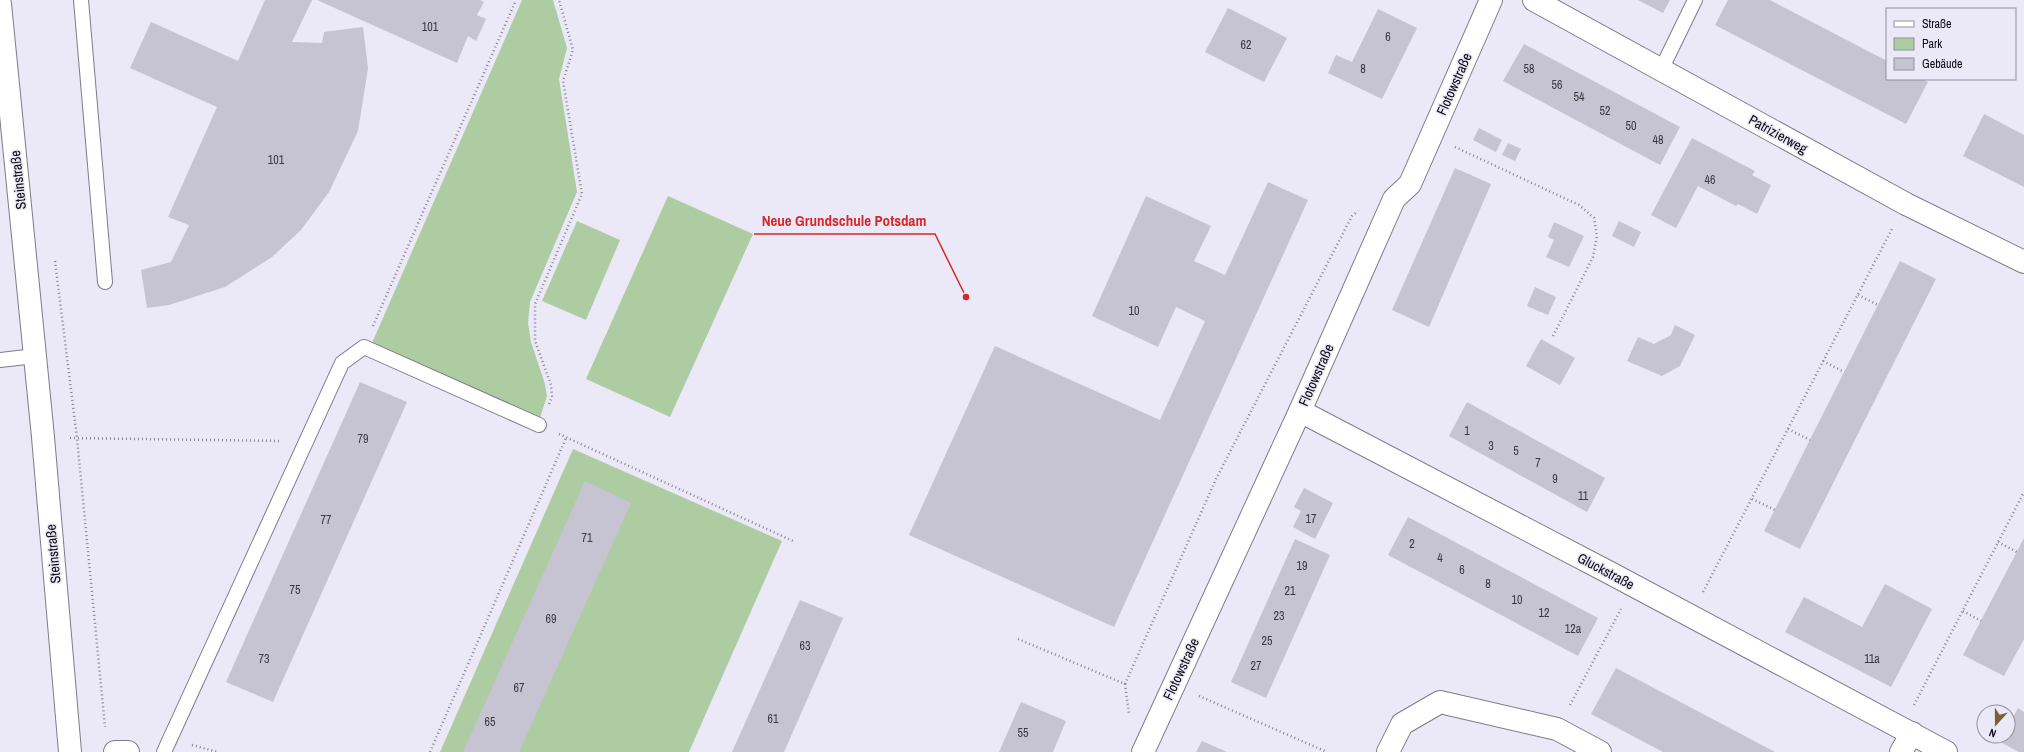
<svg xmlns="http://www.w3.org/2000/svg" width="2024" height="752" font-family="'Archivo Narrow',sans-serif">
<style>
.green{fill:#aecca2}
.building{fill:#c6c3d2}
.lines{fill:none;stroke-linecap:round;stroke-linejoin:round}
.service-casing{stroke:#7f7c8a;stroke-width:16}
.minor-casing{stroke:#7f7c8a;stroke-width:24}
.tertiary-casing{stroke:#7f7c8a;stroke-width:24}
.path{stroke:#87858f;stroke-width:2.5;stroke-dasharray:1 3;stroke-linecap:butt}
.service{stroke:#fff;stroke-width:14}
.minor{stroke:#fff;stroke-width:22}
.tertiary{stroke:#fff;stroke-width:22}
.labels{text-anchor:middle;stroke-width:3;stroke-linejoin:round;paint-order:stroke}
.number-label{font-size:12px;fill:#3a3940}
.street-label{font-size:14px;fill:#0c0b10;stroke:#ebe8f7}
.leader{fill:none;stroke:#d62828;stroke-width:1.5}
.callout-dot{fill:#d62828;stroke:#ebe8f7;stroke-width:1.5}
.callout-label{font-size:15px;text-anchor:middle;font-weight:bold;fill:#d62828;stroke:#ebe8f7;stroke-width:3;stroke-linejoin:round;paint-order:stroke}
</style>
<rect width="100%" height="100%" fill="#ebe8f7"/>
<g class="green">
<polygon points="522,0 553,0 567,48 559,79 577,192 530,302 528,323 531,342 545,384 547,396 540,418 372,343"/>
<polygon points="668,196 753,234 670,417 586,379"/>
<polygon points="577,221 620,240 586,320 542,301"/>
<polygon points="573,449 782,541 689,752 440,752"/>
</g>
<g class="building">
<polygon points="265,0 312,0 292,42 322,43 324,32 363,27 368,68 358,131 329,192 301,230 272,257 225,287 169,305 147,308 141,270 171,262 189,225 168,217 217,107 130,68 151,22 238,61"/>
<polygon points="317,0 480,0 484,2 477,15 486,19 476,41 468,36 457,63"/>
<polygon points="1638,0 1670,0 1663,13"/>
<polygon points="1728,0 1770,0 1887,61 1887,79 1922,79 1928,82 1906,124 1715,25"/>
<polygon points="1228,8 1287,38 1264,82 1205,52"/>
<polygon points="1378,9 1417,28 1382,99 1328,73 1336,55 1352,62"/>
<polygon points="1524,44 1680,127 1660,165 1503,81"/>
<polygon points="1984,114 2024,135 2024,187 1963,156"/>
<polygon points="1479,128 1502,140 1496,152 1473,140"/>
<polygon points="1692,138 1755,171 1752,175 1771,185 1757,214 1738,204 1736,206 1698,186 1676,228 1651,215"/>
<polygon points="1508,143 1521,149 1515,161 1502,155"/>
<polygon points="1455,168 1491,184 1429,327 1392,310"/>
<polygon points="1268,182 1308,200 1114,627 909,535 995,346 1160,420 1205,321 1176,307 1158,347 1092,316 1146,196 1211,226 1194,261 1225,275"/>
<polygon points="1619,221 1641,232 1634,247 1612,236"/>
<polygon points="1554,222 1584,236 1569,267 1546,257 1554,240 1548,237"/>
<polygon points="1900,261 1936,279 1800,549 1764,531"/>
<polygon points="1535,287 1556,297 1548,315 1527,306"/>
<polygon points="1675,325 1695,335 1680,366 1662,376 1627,361 1638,337 1654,344 1671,335"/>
<polygon points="1541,339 1575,358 1560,385 1526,366"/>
<polygon points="360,382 407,402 273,702 226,682"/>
<polygon points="1467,402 1605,478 1587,512 1449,436"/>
<polygon points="585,481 631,503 590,594 519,752 463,752"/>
<polygon points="1304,488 1333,503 1315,539 1293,527 1301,511 1294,507"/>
<polygon points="1408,517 1598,618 1578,656 1388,555"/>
<polygon points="2024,538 2024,639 2004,676 1963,655"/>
<polygon points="1295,539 1330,555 1266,698 1231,682"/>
<polygon points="1885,584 1932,609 1891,687 1785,632 1804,597 1862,627"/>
<polygon points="800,600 843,618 810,693 784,752 732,752"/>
<polygon points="1616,668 1775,752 1663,752 1591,714"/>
<polygon points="1021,702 1066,721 1053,752 999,752"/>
<polygon points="2018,708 2024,712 2024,752 2019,752 2000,742 2003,736 2008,736 2008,727"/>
<polygon points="1202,741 1227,752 1196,752"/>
</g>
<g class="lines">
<g class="service-casing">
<g id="service">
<polyline points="81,0 105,282"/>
<polyline points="1661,70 1695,0"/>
<polyline points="0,360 35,356"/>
<polyline points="164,752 342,363 364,347 539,425"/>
</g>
</g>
<g class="minor-casing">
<g id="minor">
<polyline points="1534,0 1906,204 2024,262"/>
<polyline points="1300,411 1612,574 1946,752"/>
<polyline points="115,752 128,752"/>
<polyline points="1143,752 1300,411 1394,199 1410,184 1491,0"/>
<polyline points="1388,752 1402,724 1440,702 1557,729 1600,752"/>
<polyline points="1901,752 1912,733"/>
</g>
</g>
<g class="tertiary-casing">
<polyline id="tertiary" points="0,4 43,437 70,752"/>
</g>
<g class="path">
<polyline points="1455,147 1579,205 1594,218 1597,236 1593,257 1553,336"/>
<polyline points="55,261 77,438 105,727"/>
<polyline points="1858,295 1878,305"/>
<polyline points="373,326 516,0"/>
<polyline points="1823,361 1844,372"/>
<polyline points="549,404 552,397 551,385 535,341 535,304 582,194 563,81 573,50 559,0"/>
<polyline points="1788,429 1810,440"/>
<polyline points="559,434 793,541"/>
<polyline points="70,438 281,441"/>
<polyline points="1752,499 1775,510"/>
<polyline points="1998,542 2017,552"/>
<polyline points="1703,592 1893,227"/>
<polyline points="1963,611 1981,621"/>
<polyline points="1018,639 1125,684 1129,714"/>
<polyline points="1125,684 1216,479 1352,216 1358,211"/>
<polyline points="1199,696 1327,752"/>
<polyline points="1570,705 1621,609"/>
<polyline points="1914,705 2024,492"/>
<polyline points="192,745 218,752"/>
<polyline points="430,752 566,438"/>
</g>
<use href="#service" class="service"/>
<use href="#minor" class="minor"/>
<use href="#tertiary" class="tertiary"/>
</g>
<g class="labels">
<g class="number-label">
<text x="430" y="31">101</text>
<text x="1388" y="41">6</text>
<text x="1246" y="49">62</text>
<text x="1363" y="73">8</text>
<text x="1529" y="73">58</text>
<text x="1557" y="89">56</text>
<text x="1579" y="101">54</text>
<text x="1605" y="115">52</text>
<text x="1631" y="130">50</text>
<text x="1658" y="144">48</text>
<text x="276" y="164">101</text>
<text x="1710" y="184">46</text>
<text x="1134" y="315">10</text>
<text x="1467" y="435">1</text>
<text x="363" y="443">79</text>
<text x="1491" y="450">3</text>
<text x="1516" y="455">5</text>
<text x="1538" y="467">7</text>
<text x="1555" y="483">9</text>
<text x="1583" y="500">11</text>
<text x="1311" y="523">17</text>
<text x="326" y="524">77</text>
<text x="587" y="542">71</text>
<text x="1412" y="548">2</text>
<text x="1440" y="562">4</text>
<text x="1302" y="570">19</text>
<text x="1462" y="574">6</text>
<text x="1488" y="588">8</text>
<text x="295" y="594">75</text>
<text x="1290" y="595">21</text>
<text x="1517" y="604">10</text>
<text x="1544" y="617">12</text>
<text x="1279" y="620">23</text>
<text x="551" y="623">69</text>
<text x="1573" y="633">12a</text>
<text x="1267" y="645">25</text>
<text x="805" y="650">63</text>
<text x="264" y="663">73</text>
<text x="1872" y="663">11a</text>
<text x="1256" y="670">27</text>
<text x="519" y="692">67</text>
<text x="773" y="723">61</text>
<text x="490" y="726">65</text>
<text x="1023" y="737">55</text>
</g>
<g class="street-label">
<text transform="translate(1454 84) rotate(-66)" y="5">Flotowstraße</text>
<text transform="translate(1778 134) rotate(29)" y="5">Patrizierweg</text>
<text transform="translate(18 180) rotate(-96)" y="5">Steinstraße</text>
<text transform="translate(1316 375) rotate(-66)" y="5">Flotowstraße</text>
<text transform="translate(53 554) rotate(-95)" y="5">Steinstraße</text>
<text transform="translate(1606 571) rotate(28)" y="5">Gluckstraße</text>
<text transform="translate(1181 669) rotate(-65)" y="5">Flotowstraße</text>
</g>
</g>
<path class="leader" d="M966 297L935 234H754"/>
<circle class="callout-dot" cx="966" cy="297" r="4"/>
<g class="callout-label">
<text x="844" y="226">Neue Grundschule Potsdam</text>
</g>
<rect x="1886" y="8" width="130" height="72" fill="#ebe8f7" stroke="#92909b"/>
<rect x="1894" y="21" width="20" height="6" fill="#ffffff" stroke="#92909b"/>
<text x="1922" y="28" font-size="12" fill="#0c0b10">Straße</text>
<rect x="1894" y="38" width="20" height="12" fill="#aecca2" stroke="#92909b"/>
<text x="1922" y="48" font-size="12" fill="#0c0b10">Park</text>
<rect x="1894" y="58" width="20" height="12" fill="#c6c3d2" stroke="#92909b"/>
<text x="1922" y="68" font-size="12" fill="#0c0b10">Gebäude</text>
<g transform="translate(1996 724) rotate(201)"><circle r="19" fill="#ebe8f7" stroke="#92909b"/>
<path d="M0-3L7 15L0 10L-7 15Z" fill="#7c5f32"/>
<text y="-6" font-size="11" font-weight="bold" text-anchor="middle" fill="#0c0b10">N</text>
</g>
</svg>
